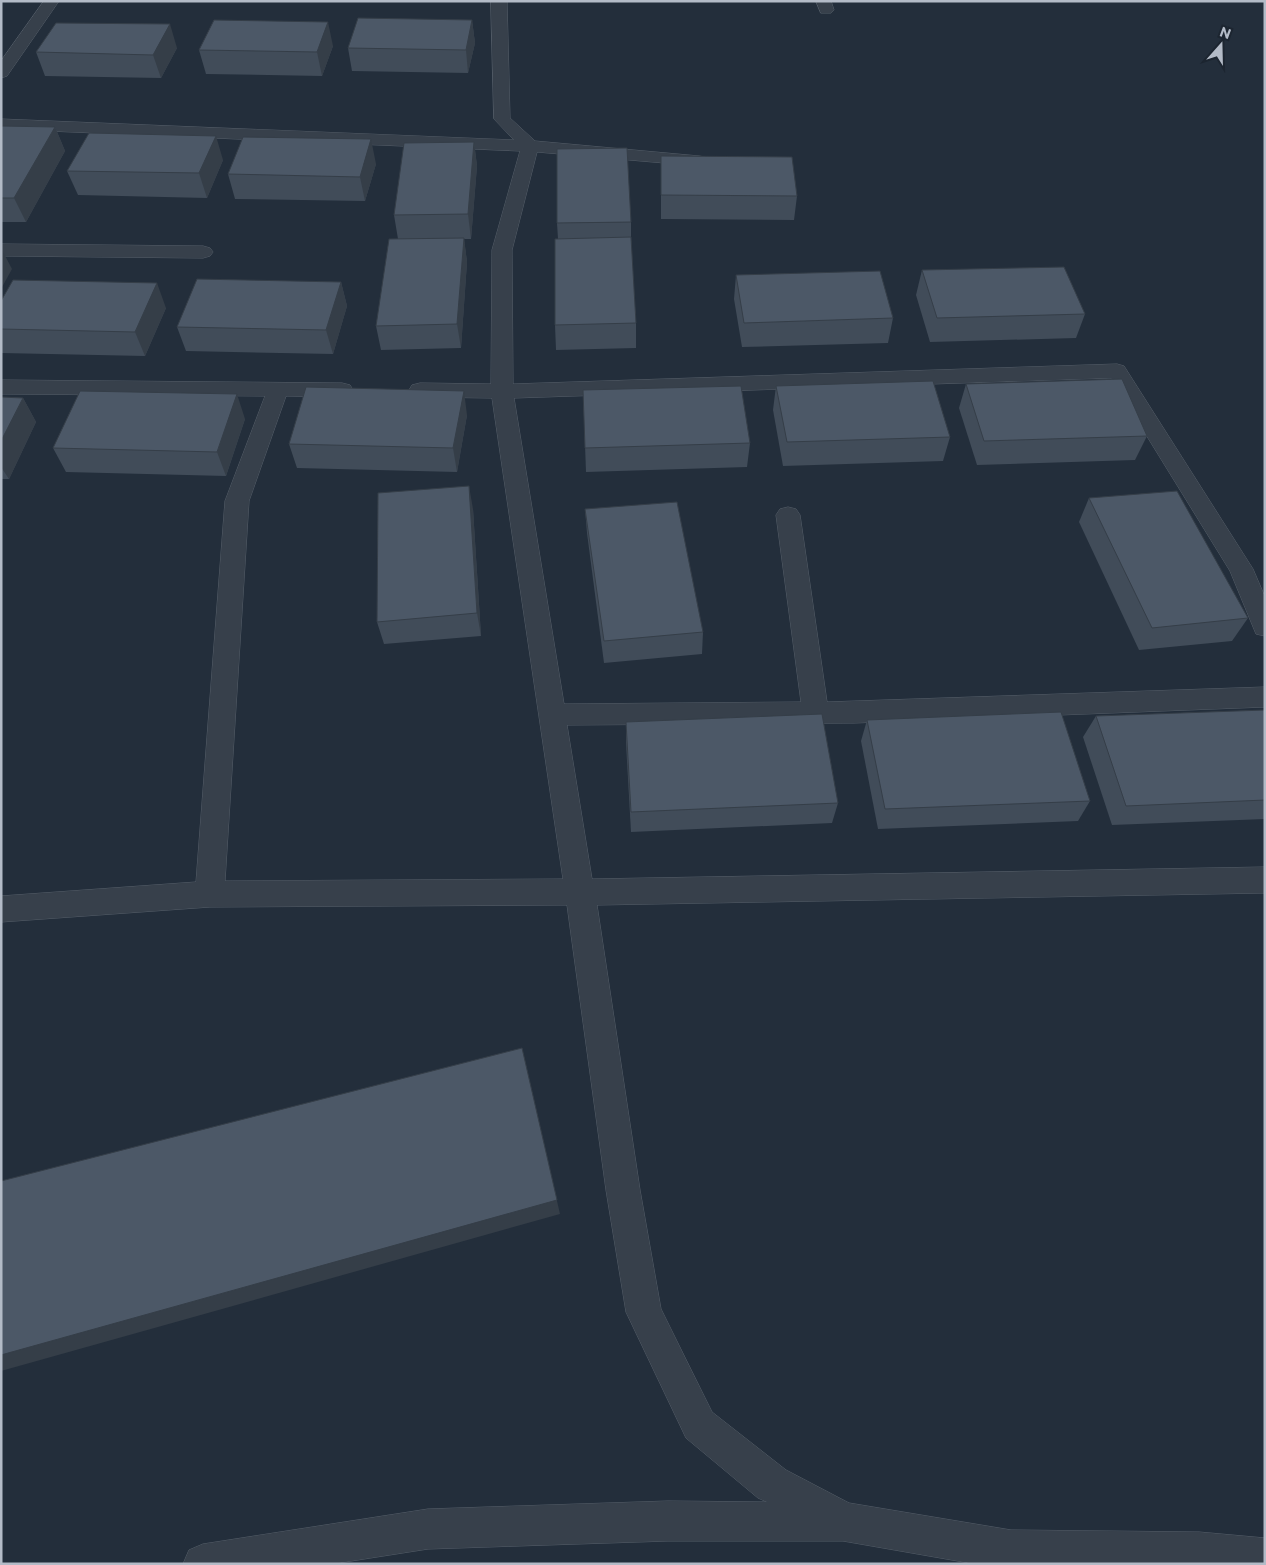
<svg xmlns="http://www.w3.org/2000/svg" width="1266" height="1565" font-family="Commissioner,sans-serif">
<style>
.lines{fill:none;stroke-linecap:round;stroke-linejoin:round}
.minor-casing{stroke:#555e69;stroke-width:1}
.minor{fill:#37404b;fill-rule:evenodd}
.wall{fill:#414c59}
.shaded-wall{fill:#353e48}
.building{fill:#4c5867;stroke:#353e48}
</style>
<rect width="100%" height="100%" fill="#232e3b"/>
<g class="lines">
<g class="minor-casing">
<g id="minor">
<polygon points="44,1 59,1 7,76 1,78 1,61"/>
<polygon points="491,1 507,1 510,118 535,141 699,156 705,157 708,161 705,165 699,166 537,152 512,250 513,384 1117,364 1124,366 1253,569 1265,597 1265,636 1256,634 1230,571 1111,378 514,398 564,704 801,702 776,515 780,509 788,507 796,509 800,515 827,702 1265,687 1265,707 854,723 567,725 592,879 1265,867 1265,893 597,905 640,1190 661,1309 712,1412 786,1470 849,1503 1011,1530 1199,1532 1265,1538 1265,1564 975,1564 843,1541 668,1541 428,1549 332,1564 183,1564 189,1550 203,1544 428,1509 668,1501 767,1502 758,1498 686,1438 626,1312 606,1190 567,905 210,907 1,922 1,896 196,882 225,501 265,396 1,394 1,380 342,383 350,385 353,390 350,395 342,397 286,396 249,501 225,881 563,879 492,398 420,397 412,395 409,390 412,385 420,383 491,384 492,250 520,151 1,129 1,119 514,140 494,119"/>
<polygon points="816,1 831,1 834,10 831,13 821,13"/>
<polygon points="1,244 203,246 210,248 213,252 210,256 203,258 1,256"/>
</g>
</g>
<use href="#minor" class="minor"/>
</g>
<g class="wall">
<polygon points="472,20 475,43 468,73 352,71 348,48"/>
<polygon points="333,46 322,76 206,74 199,50"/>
<polygon points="177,48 161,78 45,76 36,52"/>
<polygon points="1,126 55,127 65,151 26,222 1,222"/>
<polygon points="474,142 477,166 471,239 464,239 467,262 461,348 381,350 376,326 398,239 394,215"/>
<polygon points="661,156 797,196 794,220 661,219"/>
<polygon points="223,160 207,198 78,195 67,171"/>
<polygon points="376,164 365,201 235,199 228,174"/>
<polygon points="631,222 631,246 636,323 636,348 556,350 555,325 558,239 557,223"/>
<polygon points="922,270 1085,314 1076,338 930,342 916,295"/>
<polygon points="736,275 893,318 888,343 742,347 734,299"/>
<polygon points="341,282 347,306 333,354 186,351 177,327"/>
<polygon points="1,301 166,308 145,356 1,353"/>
<polygon points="966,384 1147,436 1135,460 977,465 959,408"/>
<polygon points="776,386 950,437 943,461 783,466 773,410"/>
<polygon points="583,390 750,443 747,467 586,472"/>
<polygon points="1,397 23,398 36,422 9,479 1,479"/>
<polygon points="467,415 457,472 297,468 289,444"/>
<polygon points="245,419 226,476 66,472 53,448"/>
<polygon points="1089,498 1248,618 1232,641 1139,650 1079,522"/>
<polygon points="473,509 481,636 384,644 377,622"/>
<polygon points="585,509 703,632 702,654 604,663 587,533"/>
<polygon points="1265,710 1265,819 1112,825 1083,737 1096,716"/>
<polygon points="867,720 1090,801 1078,821 878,829 861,741"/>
<polygon points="626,722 838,803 832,823 631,832 626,743"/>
</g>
<g class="shaded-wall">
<polygon points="472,20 475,43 468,73 466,50"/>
<polygon points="328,22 333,46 322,76 317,52"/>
<polygon points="170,24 177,48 161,78 153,55"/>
<polygon points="55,127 65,151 26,222 14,198"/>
<polygon points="216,136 223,160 207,198 199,173"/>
<polygon points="371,139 376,164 365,201 360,177"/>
<polygon points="474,142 477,166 471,239 468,214"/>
<polygon points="464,238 467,262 461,348 457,324"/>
<polygon points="1,248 12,269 1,289"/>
<polygon points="341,282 347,306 333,354 326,330"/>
<polygon points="157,283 166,308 145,356 135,332"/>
<polygon points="464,391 467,415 457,472 453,448"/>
<polygon points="237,394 245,419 226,476 217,452"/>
<polygon points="23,398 36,422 9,479 1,467 1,441"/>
<polygon points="469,486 473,509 481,636 477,613"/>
<polygon points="522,1048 560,1214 1,1371 1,1355"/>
</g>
<g class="building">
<polygon points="358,18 472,20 466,50 348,48"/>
<polygon points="214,20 328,22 317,52 199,50"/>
<polygon points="56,23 170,24 153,55 36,52"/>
<polygon points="1,126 55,127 14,198 1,198"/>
<polygon points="89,133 216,136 199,173 67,171"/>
<polygon points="243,137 371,139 360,177 228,174"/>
<polygon points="474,142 468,214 394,215 404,143"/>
<polygon points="627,148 631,222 557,223 557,149"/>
<polygon points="661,156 792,157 797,196 661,195"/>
<polygon points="631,237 636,323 555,325 555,239"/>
<polygon points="464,238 457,324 376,326 389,239"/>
<polygon points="1064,267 1085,314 937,318 922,270"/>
<polygon points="880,271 893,318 744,323 736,275"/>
<polygon points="197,279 341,282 326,330 177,327"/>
<polygon points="13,280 157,283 135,332 1,329 1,301"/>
<polygon points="1122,379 1147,436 984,441 966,384"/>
<polygon points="933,381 950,437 787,442 776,386"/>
<polygon points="741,386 750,443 585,448 583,390"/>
<polygon points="306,387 464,391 453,448 289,444"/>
<polygon points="80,391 237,394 217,452 53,448"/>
<polygon points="1,397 23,398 1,441"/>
<polygon points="469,486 477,613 377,622 378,493"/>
<polygon points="1177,491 1248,618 1152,628 1089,498"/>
<polygon points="677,502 703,632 604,641 585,509"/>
<polygon points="1265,710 1265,800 1126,806 1096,716"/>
<polygon points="1061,712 1090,801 885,809 867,720"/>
<polygon points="822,714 838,803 631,812 626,722"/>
<polygon points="522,1048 557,1200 1,1355 1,1181"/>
</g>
<rect width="1266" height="1565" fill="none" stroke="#b3bbc7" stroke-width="5"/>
<g transform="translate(1221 45) rotate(20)" stroke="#1c2530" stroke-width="4" paint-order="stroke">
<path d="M0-4L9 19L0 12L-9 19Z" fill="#b3bbc7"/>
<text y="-8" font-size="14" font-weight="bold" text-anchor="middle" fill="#b3bbc7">N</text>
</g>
</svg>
